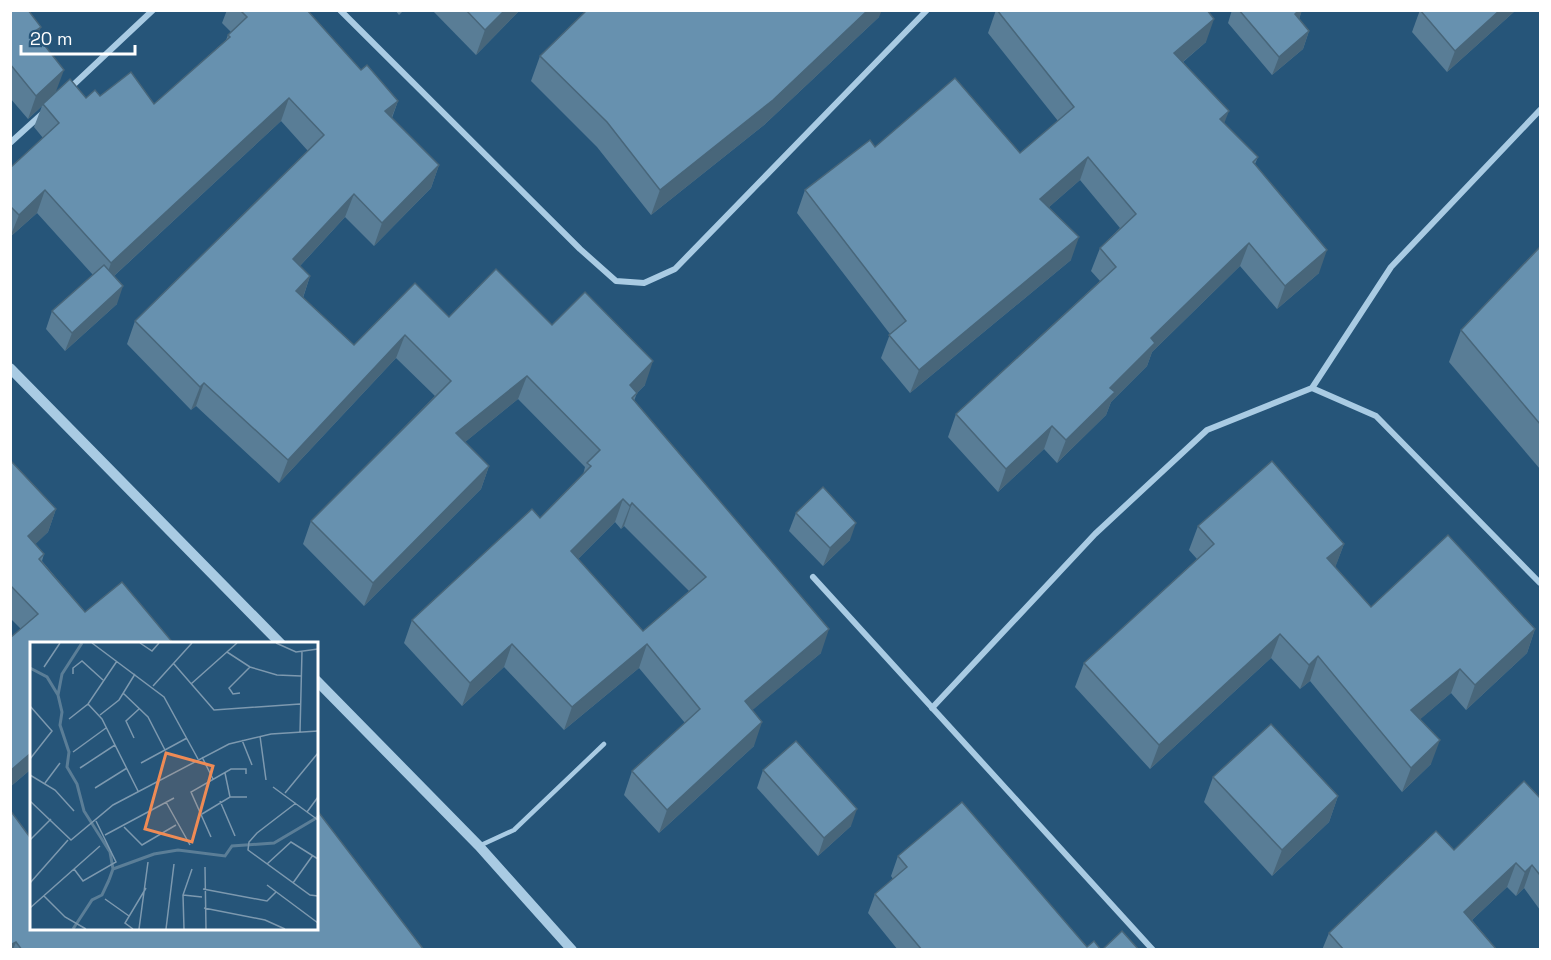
<svg xmlns="http://www.w3.org/2000/svg" width="1551" height="960" font-family="'Space Grotesk',sans-serif">
<style>
.lines{fill:none;stroke-linecap:round;stroke-linejoin:round}
.service{stroke:#a9cbe3;stroke-width:4.5}
.minor{stroke:#a9cbe3;stroke-width:6}
.tertiary{stroke:#a9cbe3;stroke-width:10}
.wall{fill:#597d96;fill-rule:evenodd}
.shaded-wall{fill:#48667a}
.building{fill:#6791af;stroke:#48667a;stroke-width:1.5;fill-rule:evenodd}
.inset-river{fill:none;stroke:#5b7e97;stroke-width:3}
.inset-road{fill:none;stroke:#7d99af;stroke-width:1.5}
.view{fill:#ef8b55;fill-opacity:0.15;stroke:#ef8b55;stroke-width:3}
.inset-edge{fill:none;stroke:#fff;stroke-width:3}
</style>
<rect width="100%" height="100%" fill="#265579"/>
<g class="lines">
<polyline class="service" points="479,846 514,830 604,744"/>
<g class="minor">
<polyline points="340,10 580,249 616,281 644,283 675,269 927,10"/>
<polyline points="70,88 153,10"/>
<polyline points="10,143 43,113"/>
<polyline points="1312,388 1376,416 1540,583"/>
<polyline points="813,577 1153,950"/>
<polyline points="932,708 1095,534 1207,430 1312,388 1391,267 1540,110"/>
</g>
<g class="tertiary">
<polyline points="10,368 281,644"/>
<polyline points="316,680 479,846 572,950"/>
</g>
</g>
<g class="wall">
<path d="M10,10L37,37L56,92L86,98L100,96L154,104L226,40L228,35L231,32L222,23L227,10H307L361,70L398,101L392,118L439,165L431,188L374,246L345,217L300,266L310,276L303,298L354,345L449,317L552,325L645,385L637,393L634,401L821,653L752,710L754,746L659,833L624,795L632,771L685,723L639,668L564,730L504,667L462,706L404,643L412,620L540,518L583,475L585,467L518,399L465,442L489,466L481,489L364,606L303,544L311,521L435,396L396,358L279,483L196,406L191,410L127,344L135,321L308,151L281,121L114,276L117,304L65,351L46,329L52,311L93,275L37,213L10,237V168L43,138L34,127L42,106L28,119L10,98ZM615,522L621,529L624,526L689,591L643,631L578,559Z"/>
<polygon points="395,10 404,10 399,15"/>
<polygon points="432,10 520,10 476,55"/>
<polygon points="996,10 1207,10 1206,42 1183,62 1224,123 1258,157 1255,164 1319,273 1277,309 1240,266 1152,352 1147,366 1111,402 1106,415 1057,463 1044,449 998,492 948,437 956,414 1100,281 1091,271 1100,248 1120,228 1080,180 1049,207 1071,260 910,393 881,358 890,334 797,213 805,190 875,147 1020,153 1058,121 988,33"/>
<polygon points="1232,10 1302,10 1299,19 1309,31 1303,49 1272,75 1228,23"/>
<polygon points="1420,10 1516,10 1447,72 1412,32"/>
<polygon points="879,17 764,125 651,215 597,147 531,81 540,56"/>
<polygon points="1540,247 1540,469 1449,362 1461,330"/>
<polygon points="10,460 56,509 48,532 35,544 44,554 42,561 85,612 174,644 32,644 32,772 30,770 10,787 10,638 21,629 10,618"/>
<polygon points="796,513 850,540 823,566 789,531"/>
<polygon points="1198,526 1344,544 1335,567 1371,607 1535,629 1527,653 1466,710 1451,693 1420,719 1431,764 1402,792 1310,681 1300,689 1271,658 1150,769 1075,687 1084,663 1197,559 1189,550"/>
<polygon points="763,770 851,826 818,856 757,788"/>
<polygon points="1213,777 1338,796 1329,822 1272,876 1204,802"/>
<polygon points="1540,798 1540,910 1524,888 1516,896 1507,887 1472,920 1497,950 1322,950 1329,933 1454,850"/>
<polygon points="10,810 32,840 424,950 10,950"/>
<polygon points="898,856 1087,947 1101,950 898,950 868,913 875,894 893,879 891,876"/>
</g>
<g class="shaded-wall">
<polygon points="505,10 520,10 476,55 485,30"/>
<polygon points="868,10 882,10 879,17 764,125 651,215 660,190"/>
<polygon points="1299,10 1302,10 1297,25 1295,14"/>
<polygon points="1500,10 1516,10 1447,72 1455,51"/>
<polygon points="1214,19 1206,42 1166,76 1174,53"/>
<polygon points="41,27 32,50 34,32"/>
<polygon points="1309,31 1303,49 1272,75 1279,57"/>
<polygon points="64,70 55,94 28,119 36,96"/>
<polygon points="289,98 281,121 103,286 111,263"/>
<polygon points="398,101 389,124 385,111"/>
<polygon points="1229,111 1220,134 1220,119"/>
<polygon points="1088,157 1080,180 1032,222 1040,199"/>
<polygon points="439,165 431,188 374,246 382,223"/>
<polygon points="45,190 37,213 10,237 19,215"/>
<polygon points="354,194 345,217 285,282 293,259"/>
<polygon points="1079,237 1071,260 910,393 919,370"/>
<polygon points="1249,243 1240,266 1152,352 1147,366 1111,402 1106,415 1057,463 1066,440 1110,388 1151,338"/>
<polygon points="1327,250 1319,273 1277,309 1285,286"/>
<polygon points="310,276 302,300 296,291"/>
<polygon points="123,286 117,304 65,351 72,333"/>
<polygon points="405,335 396,358 279,483 288,460"/>
<polygon points="653,361 645,385 621,408 630,385"/>
<polygon points="527,376 518,399 448,456 456,433"/>
<polygon points="204,383 196,406 191,410 200,387"/>
<polygon points="1052,426 1044,449 998,492 1006,469"/>
<polygon points="489,466 481,489 364,606 373,583"/>
<polygon points="623,499 615,522 563,574 571,551"/>
<polygon points="632,503 624,526 621,529 630,506"/>
<polygon points="56,509 48,532 19,560 28,536"/>
<polygon points="856,523 850,540 823,566 830,548"/>
<polygon points="1344,544 1335,568 1327,558"/>
<polygon points="829,629 821,653 736,724 745,701"/>
<polygon points="1535,629 1527,653 1466,710 1475,685"/>
<polygon points="1280,634 1271,658 1150,769 1159,745"/>
<polygon points="512,644 504,667 462,706 470,683"/>
<polygon points="647,644 639,668 564,730 572,707"/>
<polygon points="1318,656 1310,681 1300,689 1309,665"/>
<polygon points="1460,669 1451,693 1403,734 1411,710"/>
<polygon points="762,722 754,746 659,833 667,810"/>
<polygon points="1440,740 1431,764 1402,792 1411,768"/>
<polygon points="32,752 32,765 30,770 10,787 10,771"/>
<polygon points="1338,796 1329,822 1272,876 1282,850"/>
<polygon points="857,809 851,826 818,856 824,838"/>
<polygon points="1516,863 1507,887 1456,935 1464,912"/>
<polygon points="1532,865 1524,888 1516,896 1525,872"/>
<polygon points="16,942 13,950 10,950 11,945"/>
</g>
<g class="building">
<polygon points="10,10 28,10 41,27 34,32 64,70 36,96 10,64"/>
<path d="M240,10H307L361,70L367,65L398,101L385,111L439,165L382,223L354,194L293,259L310,276L296,291L354,345L415,283L449,317L496,269L552,325L585,292L653,361L630,385L637,393L632,398L829,629L745,701L762,722L667,810L632,771L700,709L647,644L572,707L512,644L470,683L412,620L532,509L540,518L591,466L587,463L600,450L527,376L456,433L489,466L373,583L311,521L451,381L405,335L288,460L204,383L200,387L135,321L324,135L289,98L111,263L45,190L19,215L10,206V168L59,123L43,104L70,79L86,98L95,90L100,96L131,72L154,104L230,37L228,35L247,17ZM623,499L630,506L632,503L706,577L643,631L571,551Z"/>
<polygon points="466,10 505,10 485,30"/>
<polygon points="587,10 868,10 773,100 660,190 607,122 540,56"/>
<polygon points="997,10 1207,10 1214,19 1174,53 1229,111 1220,119 1258,157 1253,162 1327,250 1285,286 1249,243 1151,338 1155,343 1110,388 1115,392 1066,440 1052,426 1006,469 956,414 1116,267 1100,248 1136,214 1088,157 1040,199 1079,237 919,370 889,335 906,321 805,190 870,140 875,147 955,78 1020,153 1074,107"/>
<polygon points="1239,10 1299,10 1295,14 1309,31 1279,57"/>
<polygon points="1420,10 1500,10 1455,51"/>
<polygon points="1540,247 1540,424 1461,330"/>
<polygon points="104,265 123,286 72,333 52,311"/>
<polygon points="10,460 56,509 28,536 44,554 39,559 85,612 122,582 174,644 32,644 32,752 10,771 10,638 38,614 10,585"/>
<polygon points="1272,461 1344,544 1327,558 1371,607 1448,535 1535,629 1475,685 1460,669 1411,710 1440,740 1411,768 1318,656 1309,665 1280,634 1159,745 1084,663 1214,544 1198,526"/>
<polygon points="823,487 856,523 830,548 796,513"/>
<polygon points="1271,724 1338,796 1282,850 1213,777"/>
<polygon points="796,741 857,809 824,838 763,770"/>
<polygon points="1524,781 1540,798 1540,875 1532,865 1525,872 1516,863 1464,912 1497,950 1344,950 1329,933 1436,831 1454,850"/>
<polygon points="962,802 1087,947 1094,941 1101,950 922,950 875,894 907,867 898,856"/>
<polygon points="316,809 424,950 22,950 16,942 10,945 10,810 32,840 32,928 316,928"/>
<polygon points="1122,931 1139,950 1102,950"/>
</g>
<g transform="translate(30 642)">
<rect width="288" height="288" fill="#265579"/>
<path class="inset-river" d="M52,1L32,32L28,53L32,70L30,83L39,110L37,125L47,142L54,169L80,210L83,227M0,26L17,35L28,53M79,238L83,227L124,212L148,208L195,214L202,204L244,201L288,175M43,287L62,258L72,253L79,238"/>
<path class="inset-road" d="M62,1L134,55L168,117M110,1L122,9L129,1M246,1L266,10L288,7M197,10L220,25L247,33L271,34M144,22L184,68L270,62M14,25L30,1M43,32V26L52,19L73,38M161,42L207,1M123,44L162,1M93,51L118,75L135,108M210,51L203,52L199,46L220,25M58,62L72,77L108,149M0,64L22,89L0,117M70,73L89,58L105,32M39,77L58,62L87,19M270,90L272,9M230,94L236,138M104,96L96,79L109,67M212,98L222,123M43,110L76,86M172,115L183,137M111,121L157,96M50,126L85,103M195,131L200,155M0,133L25,148L44,169M15,141L30,121M243,145L288,178M65,146L97,126M255,151L288,111M0,159L41,198L83,163L199,102L241,92L288,89M190,159L205,194M136,160L160,203M266,161L227,191L219,200L218,208L280,253L288,254M277,170L288,155M172,172L200,155H217M94,185L112,203L146,183M75,193L144,156M181,195L161,150L201,127H216V132M0,198L21,177M237,222L261,200L288,217M175,225L176,287M44,227L53,239L86,220L66,179M0,241L38,198M263,241L283,213M237,243L288,281M173,247L237,259L246,250M153,253L172,255M14,254L35,275L56,287M75,257L99,274M0,266L70,204M174,266L235,278L255,287M103,287L95,281L116,246M109,287L118,220M136,287L144,222M154,287L153,253L162,227"/>
<path class="view" d="M136,111L183,124L162,200L115,187Z"/>
<rect width="288" height="288" class="inset-edge"/>
</g>
<rect width="1551" height="960" fill="none" stroke="#ffffff" stroke-width="24"/>
<path d="M21 45v9h114v-9" fill="none" stroke="#ffffff" stroke-width="3"/>
<text x="30" y="45" font-size="18" fill="#ffffff" stroke="#265579" stroke-width="4.5" paint-order="stroke">20 m</text>
</svg>
